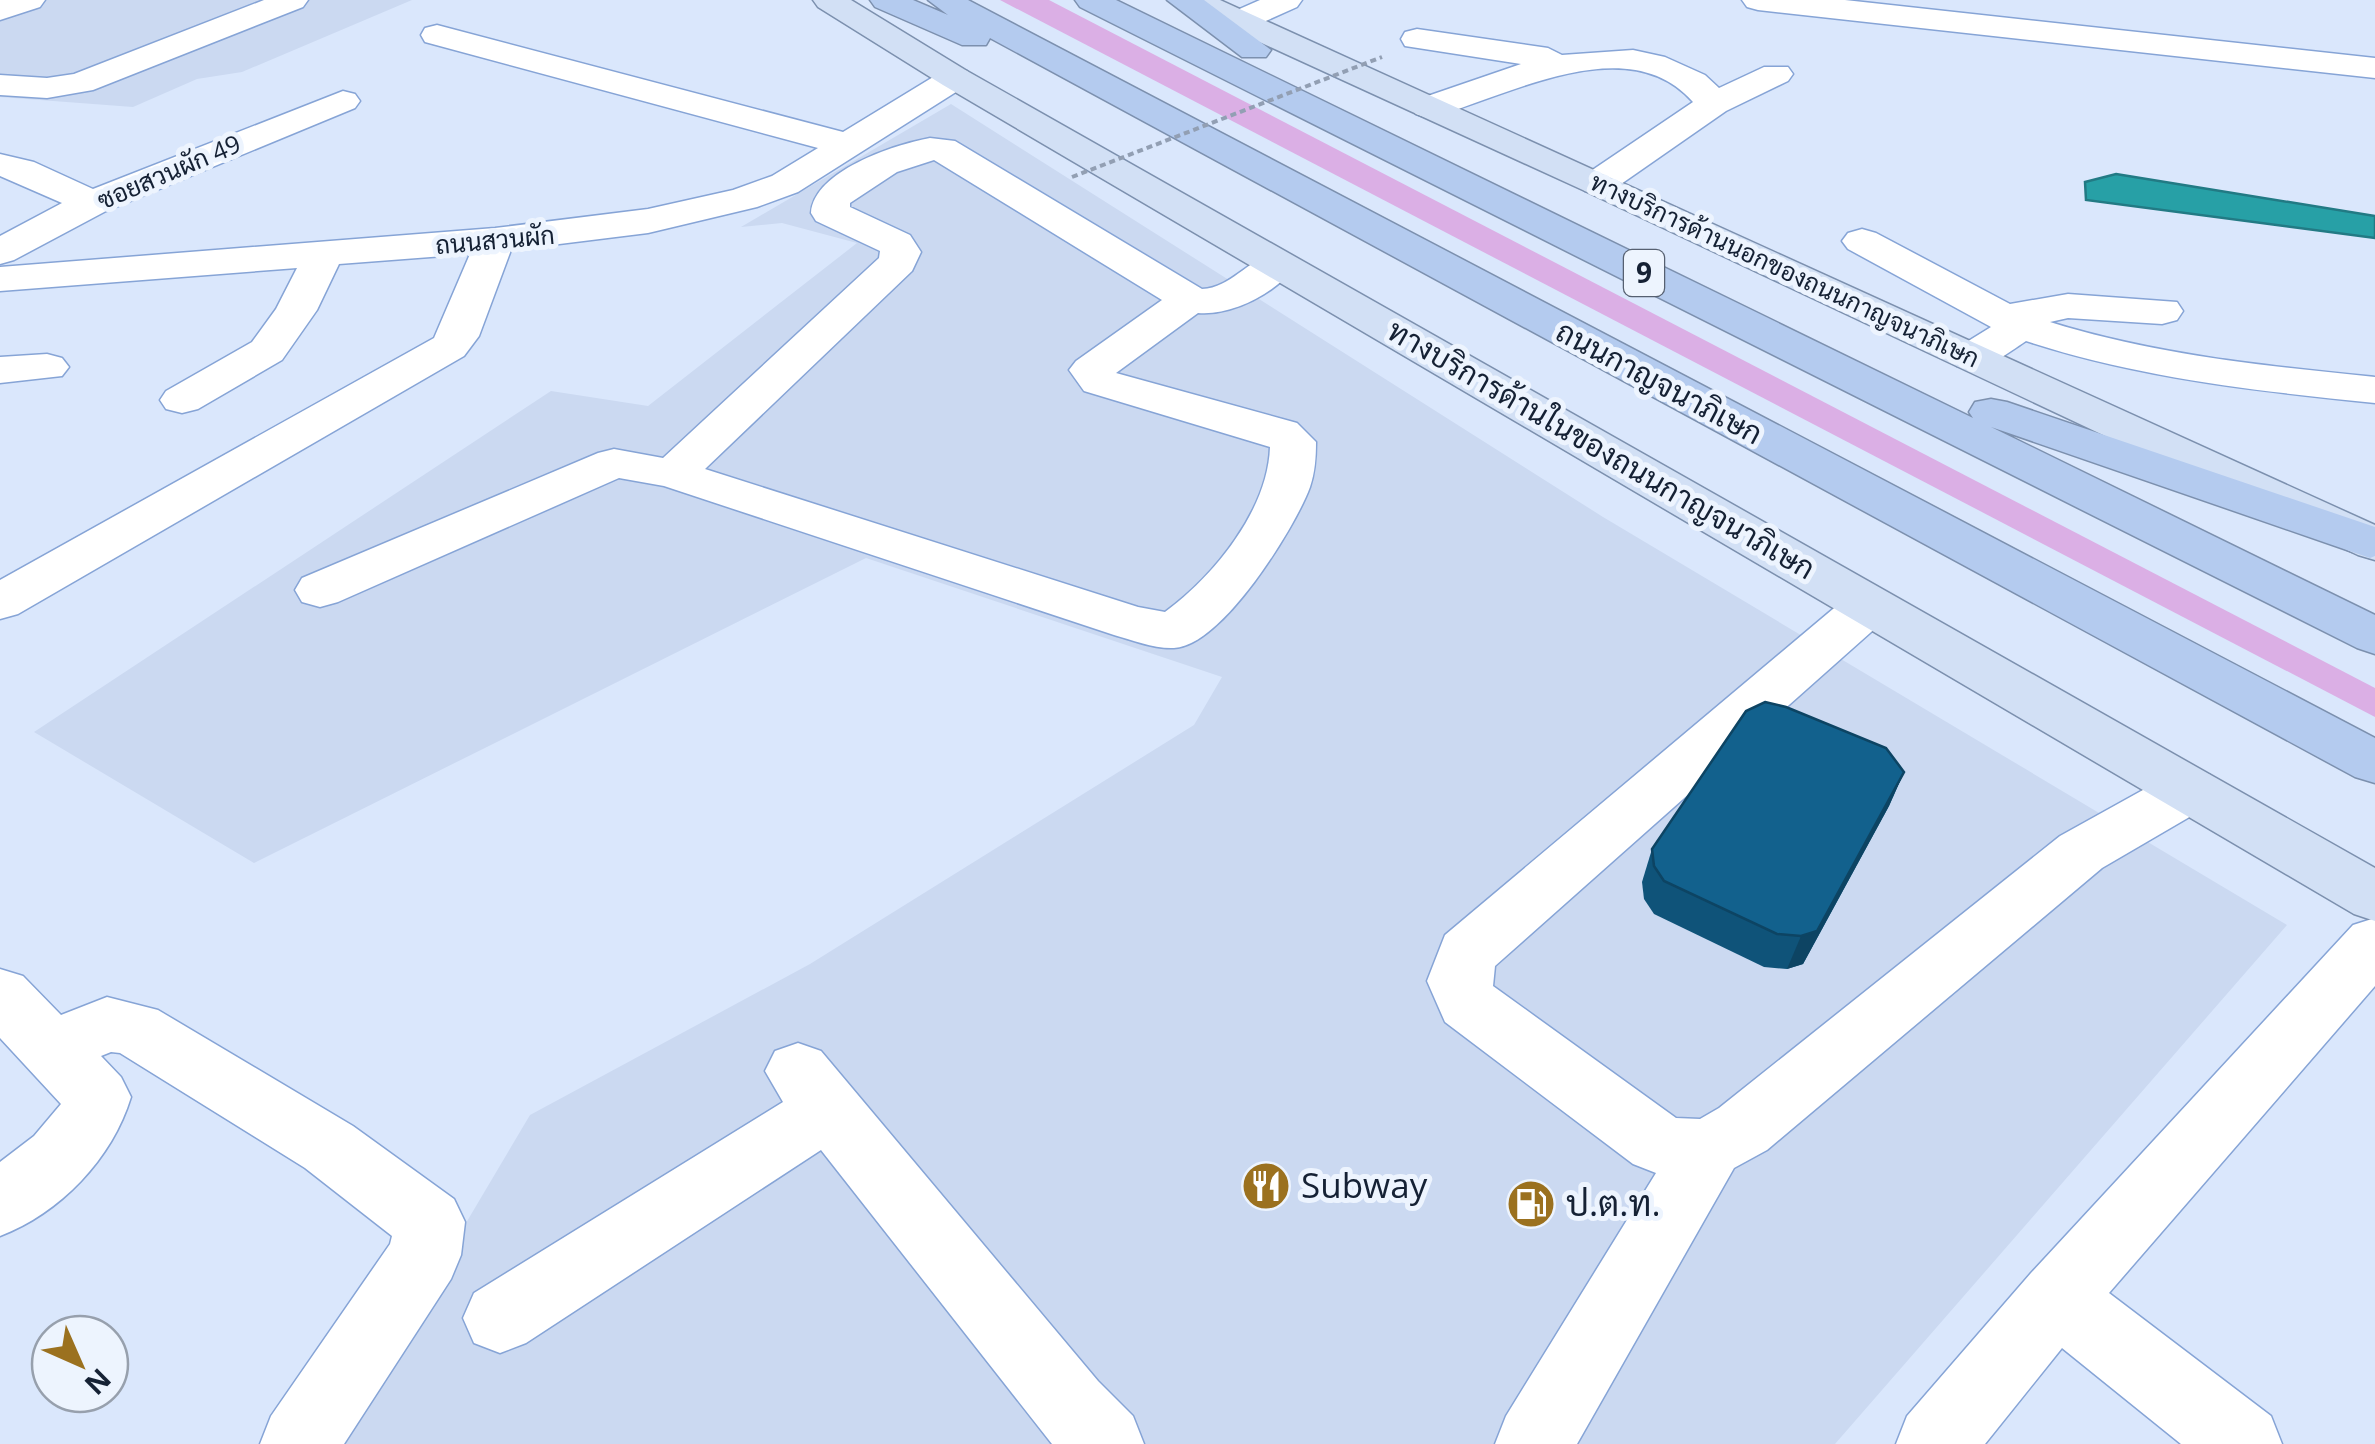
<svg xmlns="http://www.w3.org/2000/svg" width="2375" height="1444" font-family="'Open Sans',Sarabun,sans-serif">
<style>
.built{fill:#cbd9f1}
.green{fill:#dbafe5}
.water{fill:#27a0a6;stroke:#227a84;stroke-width:2.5}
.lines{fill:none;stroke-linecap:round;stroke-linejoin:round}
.minor-casing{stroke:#86a4d6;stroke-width:3}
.major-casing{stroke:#7c90ae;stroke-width:3}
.highway-casing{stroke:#7c90ae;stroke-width:3}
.minor{fill:#fff;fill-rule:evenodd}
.major{fill:#d2e0f5;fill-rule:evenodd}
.highway{fill:#b4cbef;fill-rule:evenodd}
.path-bridge{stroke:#929fb3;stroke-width:4;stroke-dasharray:6 4;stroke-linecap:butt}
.wall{fill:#0f5379}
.shaded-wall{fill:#0d4463}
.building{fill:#12618d;stroke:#0d4463;stroke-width:2.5}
.labels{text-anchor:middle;stroke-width:10;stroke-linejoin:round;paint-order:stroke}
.far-street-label{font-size:25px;fill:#152134;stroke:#edf4fe}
.shield{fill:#edf4fe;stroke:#566071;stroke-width:2.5}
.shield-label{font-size:28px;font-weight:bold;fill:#152134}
.street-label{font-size:30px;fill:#152134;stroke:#edf4fe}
.near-poi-label{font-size:35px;fill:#152134;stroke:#edf4fe;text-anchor:start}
</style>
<rect width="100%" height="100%" fill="#dae7fc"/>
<g class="built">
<polygon points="0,0 412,0 242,72 197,79 133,107 0,97"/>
<polygon points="951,104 1603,517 2287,925 1835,1444 335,1444 530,1115 810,964 1194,725 1222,677 866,558 254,863 34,732 551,391 648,406 857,243 782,223 741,227"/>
</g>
<polygon class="green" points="1000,0 1049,0 2375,688 2375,717"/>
<polygon class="water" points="2116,174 2375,216 2375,238 2086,200 2085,182"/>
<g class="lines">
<g class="minor-casing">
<g id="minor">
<polygon points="0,0 45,0 40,7 0,20"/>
<polygon points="264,0 308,0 303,7 93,90 47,98 0,95 0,75 47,78 74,74"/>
<polygon points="1260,0 1302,0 1297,7 1250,28 1228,28 1223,21 1228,14"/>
<polygon points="1742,0 1845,0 2375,58 2375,78 1758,10 1747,7"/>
<polygon points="437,25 843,132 943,71 955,68 967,71 972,78 967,85 798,192 757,207 648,233 511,250 479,336 464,356 18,614 0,619 0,580 434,338 470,254 339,264 317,310 282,360 198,409 182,413 166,409 160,400 166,391 252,342 276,309 297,268 0,291 0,267 495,228 648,209 733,190 772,176 818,148 425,42 421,35 425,28"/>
<path d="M1417,29L1548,48L1562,55L1633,50L1665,57L1705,75L1719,88L1764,67H1788L1793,74L1788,81L1726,111L1611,191L1598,194L1585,191L1579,183L1585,175L1693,102C1627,26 1504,99 1428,118L1416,114L1410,107L1416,100L1521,64L1405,46L1401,39L1405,32Z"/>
<polygon points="343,91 355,94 360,101 355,108 106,211 14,260 0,264 0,236 62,203 0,176 0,154 34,162 93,189"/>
<path d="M930,138L955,141L1202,289C1238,287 1254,246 1291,255L1297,264C1277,293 1232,316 1198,313L1116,373L1297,423L1316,442C1316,458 1315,472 1310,487C1295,528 1221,647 1174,648C1155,649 1132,640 1114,635L664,486L619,478L338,602L320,607L302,602L295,590L302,578L598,453L614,449L663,458L879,258L880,251L816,221L811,213C814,171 893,145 930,138ZM934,160L1162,300L1076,361L1069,370L1084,391L1270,447C1268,510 1214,576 1165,612L1138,607L705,469L912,271L921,252L910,235L850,207V203L897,172Z"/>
<path d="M1862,229L1876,233L2010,304L2068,294L2177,302L2183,311L2177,320L2162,324L2068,318L2050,322C2156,355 2266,366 2375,377V403C2257,391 2139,378 2026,341C2003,356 1985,373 1957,366L1950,357L1957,348L1991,327L1848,249L1842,241L1848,233Z"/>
<polygon points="47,354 62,358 69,367 62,376 0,383 0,357"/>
<polygon points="1870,588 1888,593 1896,605 1888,617 1495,966 1493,986 1676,1118 1700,1119 1719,1108 2060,836 2170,775 2190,769 2210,775 2219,790 2210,805 2102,868 1767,1150 1734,1168 1577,1444 1495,1444 1506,1416 1656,1173 1633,1164 1445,1022 1427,981 1445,935 1852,593"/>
<polygon points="2375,918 2375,986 2109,1293 2271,1416 2282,1444 2181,1444 2062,1348 1985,1444 1896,1444 1907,1416 2031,1273 2353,925"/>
<path d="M0,969L23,976L61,1015L107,997L158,1010L353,1126L454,1199L465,1222L461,1255L451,1279L344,1444H260L271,1416L390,1244L392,1236L305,1168L120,1053L111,1052L101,1056L121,1077L131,1097C112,1159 60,1213 0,1236V1162L34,1136L61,1104L0,1038Z"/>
<polygon points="798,1043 821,1051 1098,1381 1133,1416 1144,1444 1052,1444 821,1150 526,1343 500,1353 474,1343 463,1318 474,1293 783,1102 765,1071 775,1051"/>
</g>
</g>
<g class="major-casing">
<g id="major">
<polygon points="813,0 851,0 967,71 2375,868 2375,921 2354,914 943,85 818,7"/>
<polygon points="1178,0 1220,0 2375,525 2375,560 2358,555 1585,191 1183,7"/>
</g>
</g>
<g class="highway-casing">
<g id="highway">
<polygon points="870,0 913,0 948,15 928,0 968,0 2375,738 2375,783 2355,777 990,38 986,45 962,45 875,7"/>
<polygon points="1075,0 1116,0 1973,418 1969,412 1975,402 1991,399 2007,402 2375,527 2375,556 2370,558 1991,427 2375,615 2375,654 2357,648 1080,7"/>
<polygon points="1167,0 1204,0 1271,50 1266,57 1242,57"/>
</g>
</g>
<use href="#minor" class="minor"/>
<use href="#major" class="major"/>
<use href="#highway" class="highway"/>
<polyline class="path-bridge" points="1072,177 1382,57"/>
</g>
<polygon class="wall" points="1904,772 1889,806 1803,964 1787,969 1764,967 1654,914 1644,899 1642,882 1652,849"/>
<polygon class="shaded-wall" points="1904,772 1889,806 1803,964 1787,969 1801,936"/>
<polygon class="building" points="1765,702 1786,707 1886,748 1904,772 1817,931 1801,936 1777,934 1664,881 1654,866 1652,849 1746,711"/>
<defs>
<g id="restaurant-disc" transform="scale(2.5)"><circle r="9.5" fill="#9b711f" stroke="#edf4fe"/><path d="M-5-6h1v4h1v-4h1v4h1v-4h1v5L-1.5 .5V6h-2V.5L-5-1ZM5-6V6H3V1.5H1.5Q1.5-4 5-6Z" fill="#fff"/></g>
<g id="fuel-disc" transform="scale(2.5)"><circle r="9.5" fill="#9b711f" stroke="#edf4fe"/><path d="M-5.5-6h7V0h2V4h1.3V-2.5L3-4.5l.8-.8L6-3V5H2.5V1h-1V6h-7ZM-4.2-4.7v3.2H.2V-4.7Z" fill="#fff"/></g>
</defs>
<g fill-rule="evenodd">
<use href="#restaurant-disc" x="1266" y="1186"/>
<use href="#fuel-disc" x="1531" y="1204"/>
</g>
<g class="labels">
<g class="far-street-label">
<text transform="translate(169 172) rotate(-23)" y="9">ซอยสวนผัก 49</text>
<text transform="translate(495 240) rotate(-5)" y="9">ถนนสวนผัก</text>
<text transform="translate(1785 270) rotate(25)" y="9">ทางบริการด้านนอกของถนนกาญจนาภิเษก</text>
</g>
<rect class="shield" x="1624" y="250" width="40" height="46" rx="8"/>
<g class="shield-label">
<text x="1644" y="283">9</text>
</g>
<g class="street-label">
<text transform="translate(1659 383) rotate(28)" y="10">ถนนกาญจนาภิเษก</text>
<text transform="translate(1601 450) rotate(30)" y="10">ทางบริการด้านในของถนนกาญจนาภิเษก</text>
</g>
<g class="near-poi-label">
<text x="1301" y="1198">Subway</text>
<text x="1566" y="1216">ป.ต.ท.</text>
</g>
</g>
<g transform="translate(80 1364) rotate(135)"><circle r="48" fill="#edf4fe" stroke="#97a0ad" stroke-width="2.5"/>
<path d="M0-8L18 38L0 25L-18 38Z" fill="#9b711f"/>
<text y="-15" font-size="28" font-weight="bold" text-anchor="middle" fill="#152134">N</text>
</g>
</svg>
